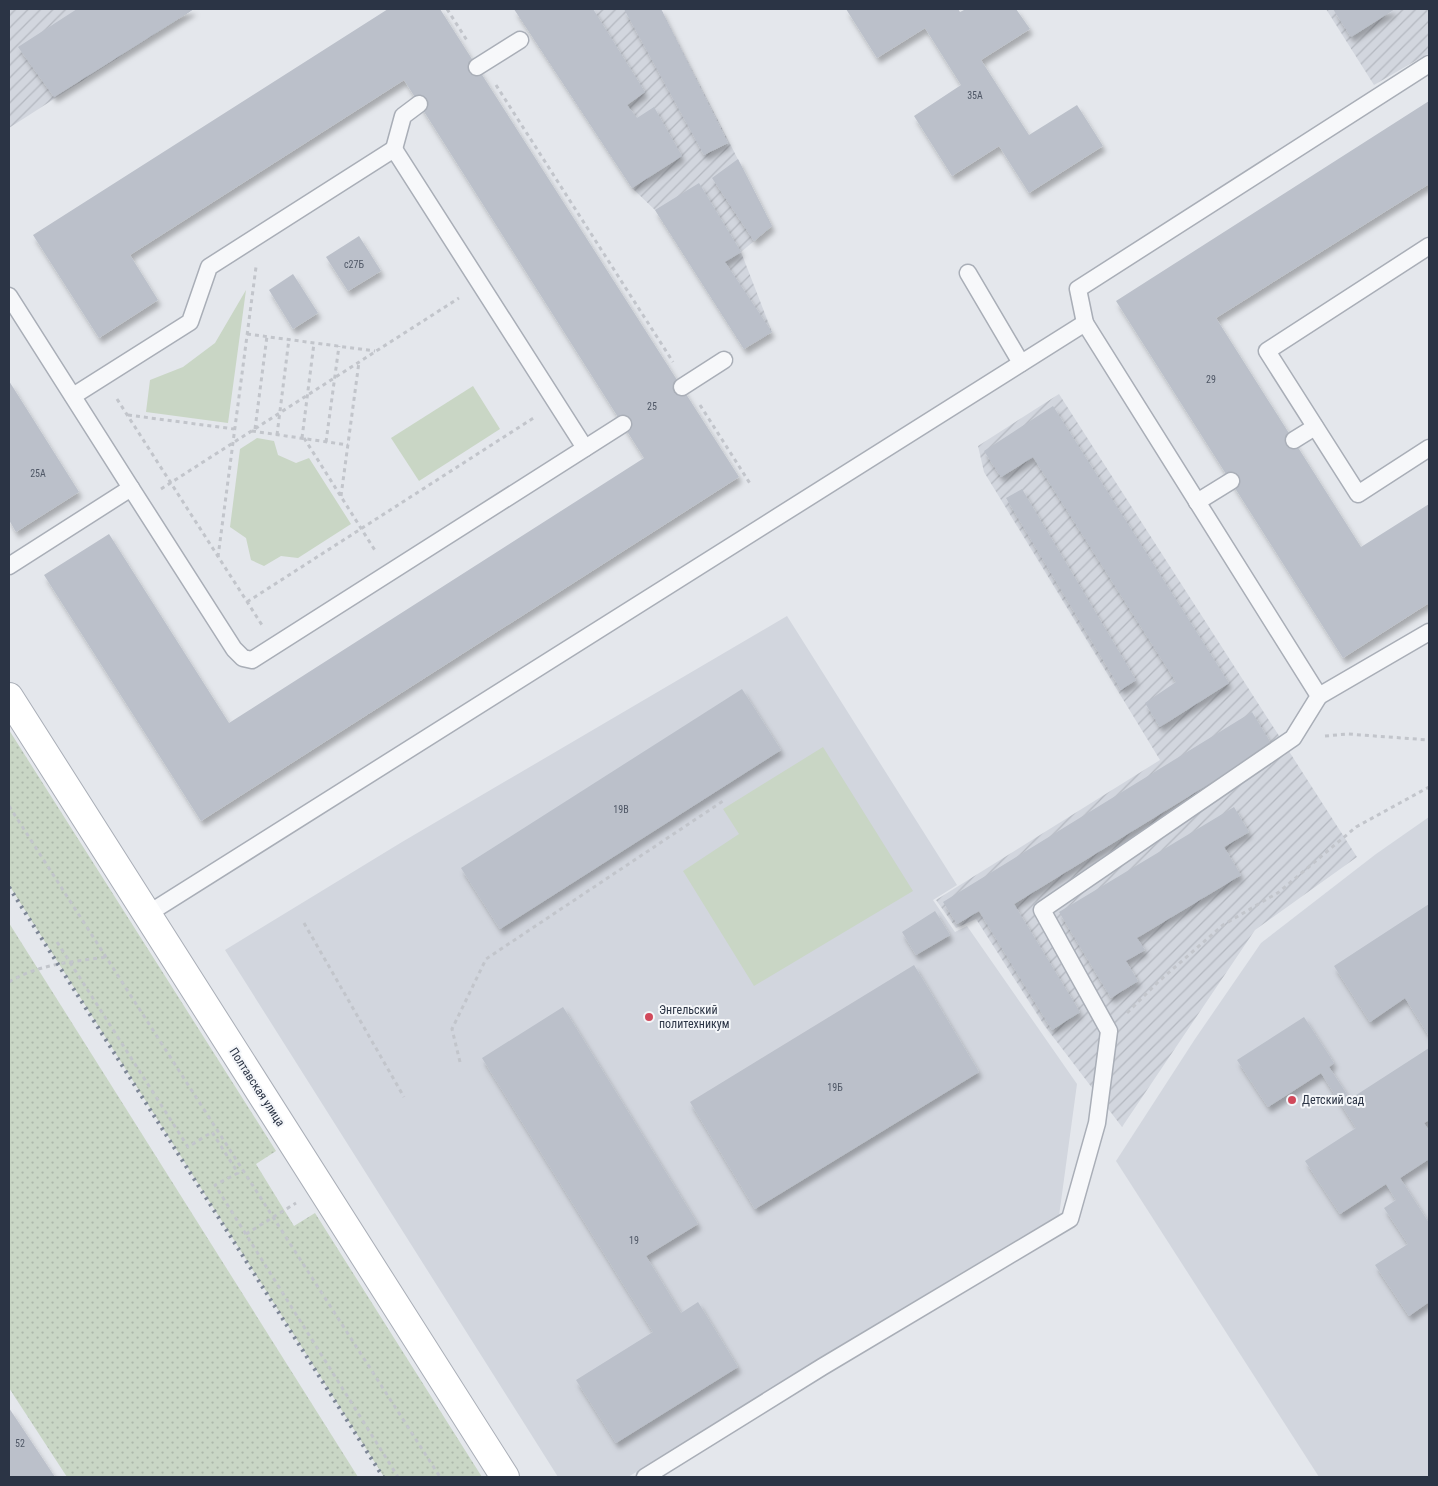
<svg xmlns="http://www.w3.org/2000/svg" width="1438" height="1486" font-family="'Roboto Condensed',sans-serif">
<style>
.built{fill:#d2d6de}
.industrial{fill:url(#industrial-furrows)}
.grass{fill:url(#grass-dots)}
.park{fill:#c9d6c5}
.building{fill:#bbc0ca;filter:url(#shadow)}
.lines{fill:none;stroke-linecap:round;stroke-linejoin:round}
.lane-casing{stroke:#a9aeb7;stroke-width:19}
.secondary-casing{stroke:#a9aeb7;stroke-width:30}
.path{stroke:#c2c5cb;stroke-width:3;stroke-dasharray:4 4;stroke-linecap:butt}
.lane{stroke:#f7f8fa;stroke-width:16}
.secondary{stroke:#fff;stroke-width:28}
.rail{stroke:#7d8696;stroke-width:4;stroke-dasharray:2.5 5;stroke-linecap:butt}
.poi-dot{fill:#d1495b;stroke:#f4f6f9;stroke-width:2}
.labels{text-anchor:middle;stroke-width:4;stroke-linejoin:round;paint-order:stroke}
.number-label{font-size:10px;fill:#4f5766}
.poi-label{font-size:12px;fill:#2b3445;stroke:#f4f6f9;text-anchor:start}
.street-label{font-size:12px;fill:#2b3445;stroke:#f4f6f9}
</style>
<defs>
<pattern id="industrial-furrows" width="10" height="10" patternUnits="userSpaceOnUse" patternTransform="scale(1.25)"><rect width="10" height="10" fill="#d2d6de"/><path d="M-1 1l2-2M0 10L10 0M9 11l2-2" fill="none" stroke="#b4b8c0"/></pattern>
<pattern id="grass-dots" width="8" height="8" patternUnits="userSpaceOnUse" patternTransform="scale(1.25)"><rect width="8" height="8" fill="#c9d6c5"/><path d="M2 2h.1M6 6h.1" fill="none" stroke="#adb8ab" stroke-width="1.8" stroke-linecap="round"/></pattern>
<filter id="shadow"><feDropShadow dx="3" dy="5.5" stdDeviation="2.5" flood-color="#0004"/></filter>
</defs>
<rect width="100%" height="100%" fill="#e4e7ec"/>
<g class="built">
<polygon points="787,616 957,885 933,900 955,932 967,926 1077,1084 1059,1216 628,1477 558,1477 225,950 402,842"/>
<polygon points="1429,817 1429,1477 1319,1477 1116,1161 1195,1039 1261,943 1376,854"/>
</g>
<g class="industrial">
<polygon points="9,9 194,9 9,128"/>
<polygon points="514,9 661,9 772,226 741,252 772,332 744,349 655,210 632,188"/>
<polygon points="1326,9 1429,9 1429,53 1374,85"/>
<polygon points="1059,394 1357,857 1255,930 1122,1127 1044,1025 976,919 956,928 936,900 1160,760 984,472 978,446"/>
</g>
<g class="grass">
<polygon points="9,730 276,1151 256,1164 294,1226 315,1213 482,1477 384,1477 9,885"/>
<polygon points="9,923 358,1477 67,1477 9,1388"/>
</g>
<g class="park">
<polygon points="246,290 228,423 146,412 150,380 183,367 215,343"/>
<polygon points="473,386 500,429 419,481 391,438"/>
<polygon points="257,438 274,441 278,455 296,463 309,458 351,524 298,558 281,556 264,566 251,560 246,538 230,527 240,449"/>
<polygon points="823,747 913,891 754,986 683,871 739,834 723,809"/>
</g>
<g class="building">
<polygon points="77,9 194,9 54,97 18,47"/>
<polygon points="388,9 440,9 739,477 201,821 44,575 109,534 229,723 644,458 404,80 130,255 158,300 99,338 33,235"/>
<polygon points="514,9 593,9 645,92 627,105 637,118 654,107 682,156 632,188"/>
<polygon points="624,9 661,9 728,143 704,155"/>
<polygon points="846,9 958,9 960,12 966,9 1016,9 1030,29 981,60 1029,135 1077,105 1103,146 1029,193 999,146 952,176 914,116 961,85 925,28 877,58"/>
<polygon points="1333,9 1395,9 1351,37"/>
<polygon points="1429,101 1429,184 1216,318 1361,547 1429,504 1429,603 1343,658 1116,301"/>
<polygon points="738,159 772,226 754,241 712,178"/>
<polygon points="699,183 741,252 725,262 772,332 744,349 655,210"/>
<polygon points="359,236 381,271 348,291 326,257"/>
<polygon points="293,274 318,313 293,329 269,290"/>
<polygon points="9,381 79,492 16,532 9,520"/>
<polygon points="1053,406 1229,683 1160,727 1145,703 1176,682 1033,457 1001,477 984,451"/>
<polygon points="1022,489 1136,680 1121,690 1006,498"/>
<polygon points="742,689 781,750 500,929 461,868"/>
<polygon points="1252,712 1272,745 1014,904 1080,1012 1052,1030 979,911 957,924 943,902"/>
<polygon points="1234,807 1249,832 1224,847 1241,875 1137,938 1145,950 1126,961 1138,981 1111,998 1059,912"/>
<polygon points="1429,904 1429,1036 1405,998 1370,1022 1334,966"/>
<polygon points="935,911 950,935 916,955 902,932"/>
<polygon points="914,965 979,1072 755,1209 690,1102"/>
<polygon points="563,1007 698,1224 646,1256 681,1313 698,1302 738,1367 616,1443 576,1380 653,1332 482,1058"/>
<polygon points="1304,1017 1334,1063 1329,1067 1350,1099 1429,1048 1429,1120 1424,1123 1429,1131 1429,1159 1400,1178 1429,1223 1429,1302 1409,1316 1375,1265 1408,1244 1384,1208 1396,1200 1386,1184 1340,1214 1305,1161 1356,1128 1321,1073 1268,1107 1237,1060"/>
<polygon points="9,1408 55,1477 9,1477"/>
</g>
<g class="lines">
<g class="lane-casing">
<g id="lane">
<polyline points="477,67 520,40"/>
<polyline points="394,149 403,116 419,104"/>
<polyline points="1429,246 1267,351 1358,494 1429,448"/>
<polyline points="968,273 1021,363"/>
<polyline points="9,296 131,488"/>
<polyline points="1085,323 1078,289 1429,64"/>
<polyline points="682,387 724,360"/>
<polyline points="73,396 190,322 209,267 394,149 585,448"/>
<polyline points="1294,440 1315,427"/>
<polyline points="1197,502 1231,481"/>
<polyline points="9,566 131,488 234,649 243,658 252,660 623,424"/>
<polyline points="1319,696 1429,632"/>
<polyline points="146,915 1085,323 1319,696 1293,738 1042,910 1109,1031 1097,1123 1070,1219 822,1367 645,1477"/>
</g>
</g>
<g class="secondary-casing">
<polyline id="secondary" points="9,697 505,1477"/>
</g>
<g class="path">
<polyline points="447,9 468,42"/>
<polyline points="496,85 673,362"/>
<polyline points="247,334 375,351"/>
<polyline points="117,399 262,625"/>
<polyline points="700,405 751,485"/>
<polyline points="128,415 234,429"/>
<polyline points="255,429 267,336"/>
<polyline points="252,431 348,445"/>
<polyline points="277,435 289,339"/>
<polyline points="302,438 314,343"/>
<polyline points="304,438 376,552"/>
<polyline points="326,442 339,346"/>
<polyline points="161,489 459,298"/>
<polyline points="341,496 359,362"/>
<polyline points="218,557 256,267"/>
<polyline points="247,602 535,417"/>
<polyline points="1325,736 1348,734 1429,740"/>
<polyline points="9,806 440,1477"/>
<polyline points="304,923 404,1097"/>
<polyline points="57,942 188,1147 212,1132 238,1173 215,1185 398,1477"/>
<path d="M9,982C39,964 72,962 106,957"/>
<polyline points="1127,1013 1158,982 1223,925 1279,892 1356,827 1429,787"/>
<polyline points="460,1062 452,1029 486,959 723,801"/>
<polyline points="246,1234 296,1203"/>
</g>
<use href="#lane" class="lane"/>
<use href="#secondary" class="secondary"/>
<polyline class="rail" points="9,887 383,1477"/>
</g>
<g class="poi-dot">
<circle cx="649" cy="1017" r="5"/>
<circle cx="1292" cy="1100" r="5"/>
</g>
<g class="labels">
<g class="number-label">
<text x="975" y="99">35А</text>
<text x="354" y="268">с27Б</text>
<text x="1211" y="383">29</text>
<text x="652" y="410">25</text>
<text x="38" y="477">25А</text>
<text x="621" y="813">19В</text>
<text x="835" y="1091">19Б</text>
<text x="634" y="1244">19</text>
<text x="20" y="1447">52</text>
</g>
<g class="poi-label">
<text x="659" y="1014">Энгельский<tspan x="659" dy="14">политехникум</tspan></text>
<text x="1302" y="1104">Детский сад</text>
</g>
<g class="street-label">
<text transform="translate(257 1087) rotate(57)" y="4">Полтавская улица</text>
</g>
</g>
<rect width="1438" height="1486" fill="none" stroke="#2b3445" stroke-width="20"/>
</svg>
